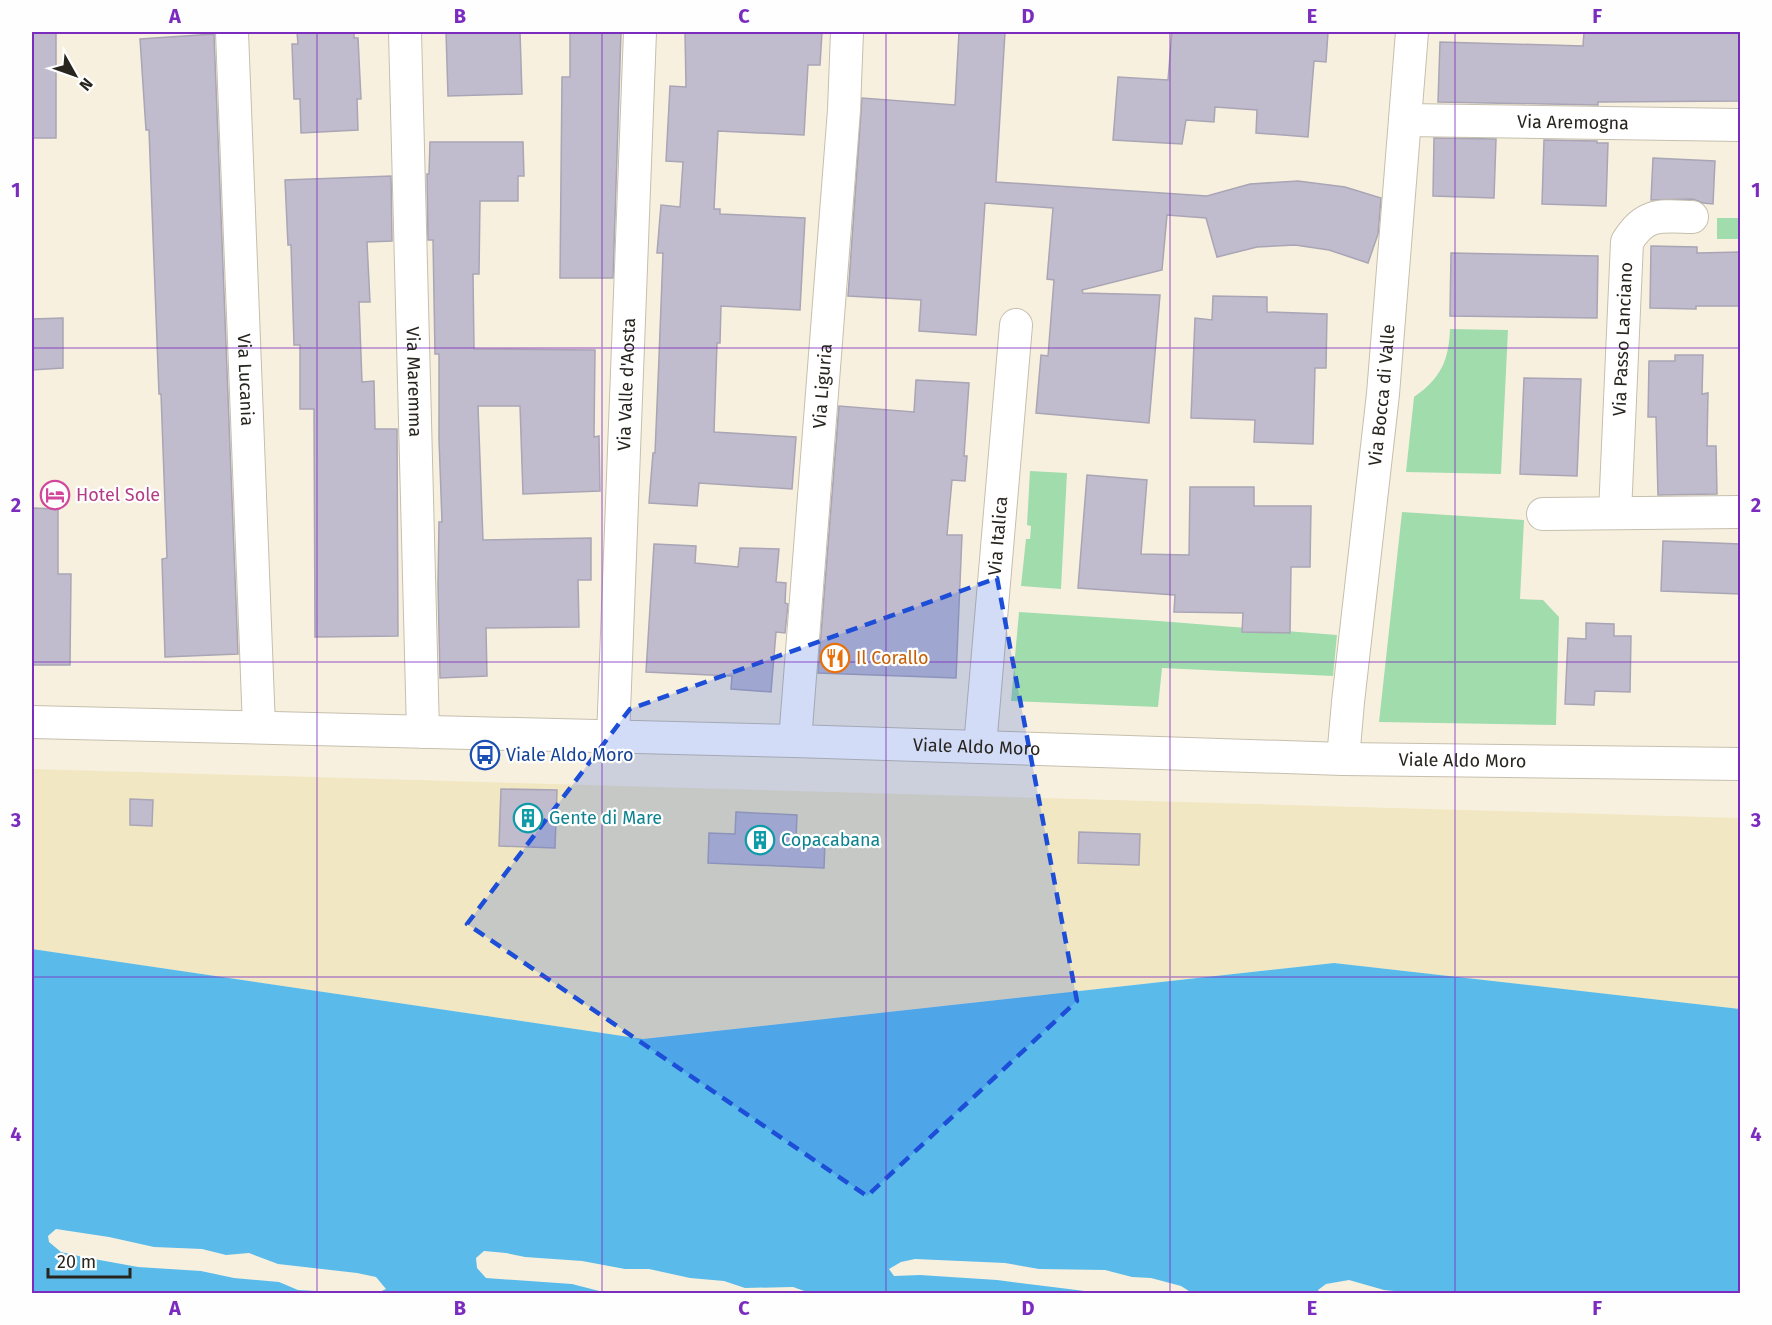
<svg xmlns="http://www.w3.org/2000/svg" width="1772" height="1325" font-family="'Fira Sans',sans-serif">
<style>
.green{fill:#a1dcad}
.sand{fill:#f1e7c2}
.water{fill:#5abbeb}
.pier{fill:#f8f0df}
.building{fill:#c0bccd;stroke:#a9a5b5;stroke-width:1.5}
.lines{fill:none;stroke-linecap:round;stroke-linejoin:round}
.minor-casing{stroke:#c6bfae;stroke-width:34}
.minor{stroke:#fff;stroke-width:32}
.marked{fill:#1d4ed8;fill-opacity:0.2;stroke:#1d4ed8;stroke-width:4.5;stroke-dasharray:12 8;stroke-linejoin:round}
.grid{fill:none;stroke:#7b2cbf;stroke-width:1.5;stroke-opacity:0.55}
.labels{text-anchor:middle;stroke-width:4.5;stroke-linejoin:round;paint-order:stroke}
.street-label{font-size:18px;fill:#28251f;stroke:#fefefe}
.hotel-label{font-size:18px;fill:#b23c85;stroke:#fefefe;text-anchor:start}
.food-label{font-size:18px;fill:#c56008;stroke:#fefefe;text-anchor:start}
.transit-label{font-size:18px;fill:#164399;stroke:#fefefe;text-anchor:start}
.culture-label{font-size:18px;fill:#0d838f;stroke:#fefefe;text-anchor:start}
.neatline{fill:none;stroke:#7b2cbf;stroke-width:2}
.grid-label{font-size:20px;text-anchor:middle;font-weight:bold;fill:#7b2cbf}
</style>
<rect width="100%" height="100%" fill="#f8f0df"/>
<g class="green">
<rect x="1717" y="218" width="23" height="21"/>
<path d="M1450,329L1508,330L1501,474L1406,472L1414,397C1440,379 1449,361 1450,329Z"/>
<polygon points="1030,471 1067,473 1061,589 1021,586 1026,539 1030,539 1031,526 1027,525"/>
<polygon points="1402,512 1524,520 1520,599 1543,600 1559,617 1556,725 1379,722"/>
<polygon points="1019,612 1159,621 1337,635 1333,676 1162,668 1158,707 1011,701"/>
</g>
<polygon class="sand" points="32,769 1740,818 1740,1009 1334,963 643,1039 32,949"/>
<polygon class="water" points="32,949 643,1039 1334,963 1740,1009 1740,1293 32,1294"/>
<g class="pier">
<polygon points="56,1229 109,1237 154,1247 202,1249 226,1255 249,1253 278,1264 357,1273 376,1277 386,1289 375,1294 298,1290 279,1282 234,1278 201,1271 138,1267 83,1257 61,1252 49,1242 48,1236"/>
<polygon points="484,1251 506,1253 525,1257 582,1261 625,1269 649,1269 690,1278 724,1281 745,1288 793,1287 810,1293 611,1294 572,1284 486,1278 477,1268 476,1258"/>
<polygon points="915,1259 1005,1263 1039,1269 1105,1270 1132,1277 1151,1278 1181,1286 1192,1293 1101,1293 997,1280 920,1275 894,1276 889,1269 901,1262"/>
<polygon points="1349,1280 1384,1290 1414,1293 1320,1294 1318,1290 1326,1284"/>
</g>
<g class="building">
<rect x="32" y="32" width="24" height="106"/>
<polygon points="297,32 354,32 354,38 358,38 361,99 357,99 358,130 301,133 300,99 294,99 292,44 298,44"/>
<polygon points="446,32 520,32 522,94 448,96"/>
<polygon points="570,32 621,32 613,278 560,278 562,77 570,77"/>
<polygon points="685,32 822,32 820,65 808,65 804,135 718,131 714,209 720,209 720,214 805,218 800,310 721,306 720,343 717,343 714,432 796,437 792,489 699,483 697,506 649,503 653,453 655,453 659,358 663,253 657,253 661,205 680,207 683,162 666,161 670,86 686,87"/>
<polygon points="959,32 1005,32 996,182 1207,196 1250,184 1298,181 1345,187 1381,198 1378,234 1368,263 1329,250 1295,245 1257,247 1217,257 1206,218 1167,215 1162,270 1082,290 1083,293 1160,295 1149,423 1036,413 1041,355 1048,356 1054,280 1047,279 1053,208 985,203 976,335 919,331 921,300 848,296 862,98 955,105"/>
<polygon points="1172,32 1328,32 1326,62 1314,61 1308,137 1256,133 1257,110 1215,107 1214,122 1186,120 1182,144 1113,140 1118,77 1168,80"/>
<polygon points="1584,32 1740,32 1740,101 1598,102 1598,105 1438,102 1440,42 1583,46"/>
<polygon points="214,34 238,654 165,657 162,559 167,558 161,394 159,394 149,130 146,130 140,39"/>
<polygon points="1434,138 1496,139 1494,198 1433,196"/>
<polygon points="1544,140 1597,141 1597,143 1608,143 1606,206 1542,204"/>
<polygon points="430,142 523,142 524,176 518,176 518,201 480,201 479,274 473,274 474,349 595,350 594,437 599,436 600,491 523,494 520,406 478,406 483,540 591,538 591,580 578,580 579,627 486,628 487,676 440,678 438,584 439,522 442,522 439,439 439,354 435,354 433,240 428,240 427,174 429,174"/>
<polygon points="1653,158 1715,161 1713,204 1703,203 1693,199 1651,200"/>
<polygon points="391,176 392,241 367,242 370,302 359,302 362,382 374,381 375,429 397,429 398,636 315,637 314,409 300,409 300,345 294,345 291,245 288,245 285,180"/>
<polygon points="1651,246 1697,247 1697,253 1740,252 1740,306 1696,306 1696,309 1650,308"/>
<polygon points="1451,253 1598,256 1597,318 1450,316"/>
<polygon points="1213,296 1267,297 1267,312 1327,314 1326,368 1315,368 1313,444 1254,442 1255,420 1191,418 1195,318 1212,320"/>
<polygon points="63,318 63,368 32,370 32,319"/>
<polygon points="1675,355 1703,355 1702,394 1708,393 1707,446 1716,446 1717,494 1658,495 1656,417 1648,417 1649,361 1675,361"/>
<polygon points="1524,378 1581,379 1577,476 1520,474"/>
<polygon points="916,380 969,383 964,456 967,456 965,481 952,480 947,535 962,535 956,678 818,673 839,406 914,412"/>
<polygon points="1087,475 1147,480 1141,554 1189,555 1190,487 1254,487 1254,506 1311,506 1310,567 1291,567 1290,633 1242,632 1243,613 1174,612 1175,595 1078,588"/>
<polygon points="32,508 58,509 58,574 71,574 70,665 32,665"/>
<polygon points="1663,541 1740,544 1740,594 1661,591"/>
<polygon points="654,544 696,546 695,563 738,567 740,548 779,549 776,582 786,583 785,603 788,604 785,633 776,632 771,692 731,689 732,676 646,672"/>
<polygon points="1586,623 1614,624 1614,636 1631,636 1630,692 1595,691 1594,705 1565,704 1568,638 1586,639"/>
<polygon points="501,789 557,790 555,848 499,846"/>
<polygon points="130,799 153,800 152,826 130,825"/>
<polygon points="736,812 797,815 796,840 825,841 824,868 708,863 709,833 735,834"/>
<polygon points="1079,832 1140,834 1139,865 1078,863"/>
</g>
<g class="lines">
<g class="minor-casing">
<g id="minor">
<path id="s1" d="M232,32L259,727"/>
<path id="s2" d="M405,32L423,732"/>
<path id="s3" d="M1405,120L1740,125"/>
<path id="s4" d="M1615,513L1627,242C1645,212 1661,216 1692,217"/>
<polyline points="1543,514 1740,512"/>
<path id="s5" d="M32,722L795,741L1343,759L1740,764"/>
<path id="s6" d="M613,738L640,32"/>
<path id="s7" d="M795,741L844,110L847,32"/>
<path id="s8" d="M980,747L1016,325"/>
<path id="s9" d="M1343,759L1348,702L1383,394L1412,32"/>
</g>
</g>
<use href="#minor" class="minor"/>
</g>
<path class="marked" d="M997,578L1077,1001L867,1196L467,924L630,709Z"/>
<path class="grid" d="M317,32V1294M602,32V1294M886,32V1294M1170,32V1294M1455,32V1294M32,348H1740M32,662H1740M32,977H1740"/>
<defs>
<g id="hotel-ring" transform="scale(1.5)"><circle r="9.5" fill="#fefefe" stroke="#d1479c" stroke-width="1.5"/><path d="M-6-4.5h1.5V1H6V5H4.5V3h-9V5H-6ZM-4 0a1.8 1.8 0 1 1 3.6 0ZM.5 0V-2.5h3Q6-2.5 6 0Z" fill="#d1479c"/></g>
<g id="restaurant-ring" transform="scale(1.5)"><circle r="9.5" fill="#fefefe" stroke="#e8710a" stroke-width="1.5"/><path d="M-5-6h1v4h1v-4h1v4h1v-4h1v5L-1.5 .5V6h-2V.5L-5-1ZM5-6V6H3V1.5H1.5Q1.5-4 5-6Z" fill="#e8710a"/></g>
<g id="bus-ring" transform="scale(1.5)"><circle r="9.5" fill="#fefefe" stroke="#1a4fb4" stroke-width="1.5"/><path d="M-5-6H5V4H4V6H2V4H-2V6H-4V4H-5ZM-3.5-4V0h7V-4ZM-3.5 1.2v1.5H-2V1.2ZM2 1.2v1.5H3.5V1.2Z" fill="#1a4fb4"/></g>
<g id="building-ring" transform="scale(1.5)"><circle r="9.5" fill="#fefefe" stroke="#0f9aa8" stroke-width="1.5"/><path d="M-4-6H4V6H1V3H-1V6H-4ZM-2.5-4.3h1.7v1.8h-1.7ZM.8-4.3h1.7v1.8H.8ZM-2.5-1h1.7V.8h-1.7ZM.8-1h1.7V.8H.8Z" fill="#0f9aa8"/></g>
</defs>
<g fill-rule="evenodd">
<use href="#hotel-ring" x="55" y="495"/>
<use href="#restaurant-ring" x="835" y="658"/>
<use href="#bus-ring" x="485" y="755"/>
<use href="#building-ring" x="528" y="818"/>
<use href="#building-ring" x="760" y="840"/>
</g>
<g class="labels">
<g class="street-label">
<text dy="6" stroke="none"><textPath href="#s3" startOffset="168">Via Aremogna</textPath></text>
<text dy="6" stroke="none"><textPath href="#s4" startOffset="174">Via Passo Lanciano</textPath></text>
<text dy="6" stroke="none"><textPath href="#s1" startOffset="348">Via Lucania</textPath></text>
<text dy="6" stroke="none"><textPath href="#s2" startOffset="350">Via Maremma</textPath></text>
<text dy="6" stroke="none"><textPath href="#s6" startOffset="354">Via Valle d'Aosta</textPath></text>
<text dy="6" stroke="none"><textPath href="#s7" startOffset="356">Via Liguria</textPath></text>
<text dy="6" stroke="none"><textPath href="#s9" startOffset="366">Via Bocca di Valle</textPath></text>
<text dy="6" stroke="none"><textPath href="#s8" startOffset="212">Via Italica</textPath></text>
<text dy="6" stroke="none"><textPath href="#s5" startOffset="945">Viale Aldo Moro</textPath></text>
<text dy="6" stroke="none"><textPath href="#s5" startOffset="1431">Viale Aldo Moro</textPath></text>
</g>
<g class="hotel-label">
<text x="76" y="501">Hotel Sole</text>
</g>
<g class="food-label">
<text x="856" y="664">Il Corallo</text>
</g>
<g class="transit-label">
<text x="506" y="761">Viale Aldo Moro</text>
</g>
<g class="culture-label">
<text x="549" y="824">Gente di Mare</text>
<text x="781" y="846">Copacabana</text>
</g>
</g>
<rect width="1772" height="1325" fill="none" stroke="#fefefe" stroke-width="66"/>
<g transform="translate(75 75) rotate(130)" stroke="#fefefe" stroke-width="4.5" paint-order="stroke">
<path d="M0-4.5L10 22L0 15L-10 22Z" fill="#28251f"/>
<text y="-9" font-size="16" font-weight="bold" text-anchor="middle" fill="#28251f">N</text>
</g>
<path d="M48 1268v9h82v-9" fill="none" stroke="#28251f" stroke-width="3"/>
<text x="57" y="1268" font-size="18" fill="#28251f" stroke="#fefefe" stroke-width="4.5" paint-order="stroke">20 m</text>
<rect x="33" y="33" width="1706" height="1259" class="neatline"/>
<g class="grid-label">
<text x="175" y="23">A</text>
<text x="460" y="23">B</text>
<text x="744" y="23">C</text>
<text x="1028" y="23">D</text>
<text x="1312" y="23">E</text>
<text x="1597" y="23">F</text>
<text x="16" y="197">1</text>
<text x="1756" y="197">1</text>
<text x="16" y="512">2</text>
<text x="1756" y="512">2</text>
<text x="16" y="827">3</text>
<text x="1756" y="827">3</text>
<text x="16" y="1141">4</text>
<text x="1756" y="1141">4</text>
<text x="175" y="1315">A</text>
<text x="460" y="1315">B</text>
<text x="744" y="1315">C</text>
<text x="1028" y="1315">D</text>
<text x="1312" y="1315">E</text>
<text x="1597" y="1315">F</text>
</g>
</svg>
